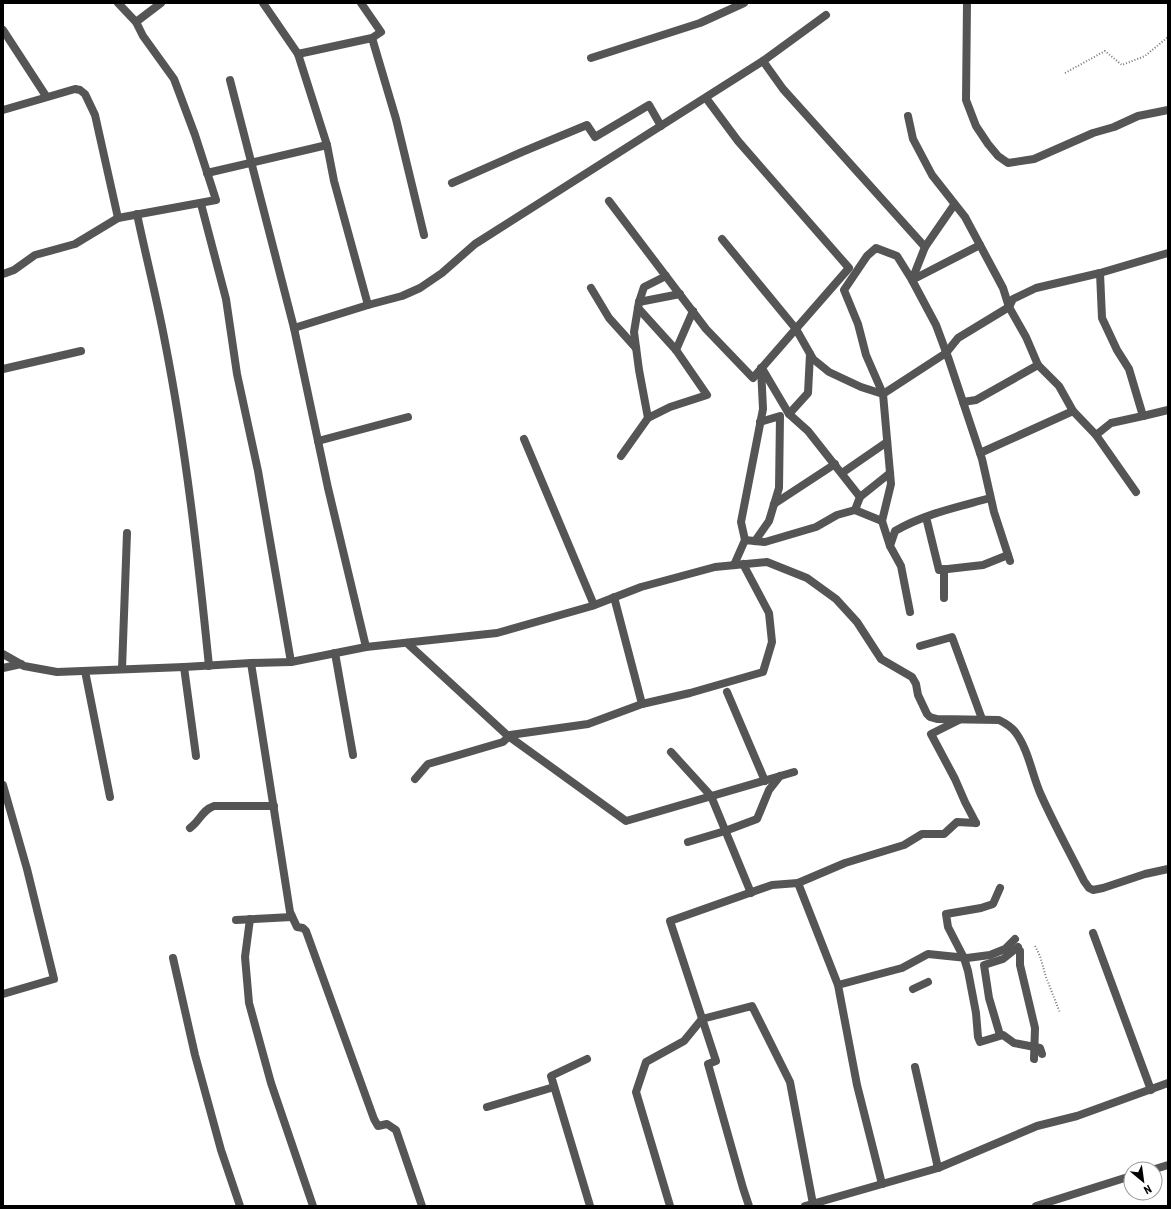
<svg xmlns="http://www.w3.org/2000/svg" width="1171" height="1209" font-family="'Roboto Condensed',sans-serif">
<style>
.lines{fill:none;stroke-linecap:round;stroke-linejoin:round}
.path{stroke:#777;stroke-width:2;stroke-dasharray:1 2;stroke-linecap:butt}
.street{stroke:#555;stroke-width:8}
</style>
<rect width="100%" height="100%" fill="#fff"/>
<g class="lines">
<g class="path">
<polyline points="1065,73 1105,51 1122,65 1145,56 1168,37"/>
<polyline points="1035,946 1040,956 1046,977 1060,1013"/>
</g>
<g class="street">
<polyline points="118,3 136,22"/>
<polyline points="263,3 298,54 327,145 334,181 368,305"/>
<polyline points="967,3 966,100 976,126 988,144 998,156 1008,163 1034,159 1093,133 1114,127 1138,116 1168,110"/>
<polyline points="3,30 46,96"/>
<polyline points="372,38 396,119 424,235"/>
<polyline points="298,54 372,38 381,32 361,3"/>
<polyline points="591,58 700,23 744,3"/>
<polyline points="763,61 783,89 925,247"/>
<polyline points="230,80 294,328 328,488 366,647"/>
<polyline points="3,110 75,89 80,90 85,94 95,115 118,218"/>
<polyline points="908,116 913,139 932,175 965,217 1003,288 1009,307"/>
<polyline points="207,173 327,145"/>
<polyline points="452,183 522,152 587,125 595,137 649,105 661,126"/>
<polyline points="609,201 706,329 753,378 849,268 738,141 706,98"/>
<polyline points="201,204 226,299 237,374 258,471 291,662"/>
<polyline points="954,205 925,247 912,280 936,325 949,360 982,459 994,512 1010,561"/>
<path d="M137,214C146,257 157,299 165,342C186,449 198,557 209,666"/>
<polyline points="722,239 796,329 813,359 829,372 861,387 883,394"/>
<polyline points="3,274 14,270 35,255 75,244 118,218 216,200 195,135 174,79 143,36 136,22 161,3"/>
<polyline points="591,288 609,318 636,348"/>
<polyline points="639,302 680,294"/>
<polyline points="1009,307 1013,299 1036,288 1100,273 1168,253"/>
<polyline points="638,308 676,350 707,395 670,407 648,418"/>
<polyline points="294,328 368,305 402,296 420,288 442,273 475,244 763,61 826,15"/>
<polyline points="676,350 693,311"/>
<polyline points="3,369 81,351"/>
<polyline points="763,370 789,414 808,431 860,497"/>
<polyline points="883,394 866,355 858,324 844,290 867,256 876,248 897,256 912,280 980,245"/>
<polyline points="963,402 976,400 1038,365 1059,386 1073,411"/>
<polyline points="789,414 808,393 810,354"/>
<polyline points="1143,416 1168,410"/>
<polyline points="1096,435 1111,423 1143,416 1129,369 1117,350 1102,318 1100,273"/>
<polyline points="524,439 594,605"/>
<polyline points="318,441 408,417"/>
<polyline points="980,453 1073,411 1096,435 1136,492"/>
<polyline points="621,456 648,418 639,370 634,332 639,302 644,287 666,276"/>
<polyline points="842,473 887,442"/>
<polyline points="774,504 835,464"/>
<polyline points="855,510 860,497 890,473"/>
<polyline points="926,517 939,570 983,565 1008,555"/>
<polyline points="745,540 741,522 763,409 761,368"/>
<polyline points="755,541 769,521 779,488 780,416 760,422"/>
<polyline points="890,546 882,521 891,484 883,394 946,353 958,338 1009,307 1026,337 1038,365"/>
<polyline points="734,565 745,540 765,542 816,527 837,515 855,510 882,521"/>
<polyline points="944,569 944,598"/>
<polyline points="614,597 642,704"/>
<path d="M910,612L901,566L890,546L895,531C924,514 958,507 990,498"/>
<polyline points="407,643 507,735 626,821 794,772"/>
<polyline points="920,646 952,637 982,719"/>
<polyline points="335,653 353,755"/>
<path d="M3,654L24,666L57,672L184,667L251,663L291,662L366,647L497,633L592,606L641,587L715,567L767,562L807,578L836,599L857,622L881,659L912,677L916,684L918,695L927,714L930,717L937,719L999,720C1005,723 1012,727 1016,733C1029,751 1032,775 1041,795C1054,824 1070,853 1084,881L1089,888L1093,890L1103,888L1145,874L1168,869"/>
<polyline points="251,663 290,912 297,927 303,928 306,931 374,1119 378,1126 387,1124 396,1130 422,1206"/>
<polyline points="184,667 196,756"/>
<polyline points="3,668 21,664"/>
<polyline points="122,669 127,533"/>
<polyline points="85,671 110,797"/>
<polyline points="727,692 765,781"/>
<polyline points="959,720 931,734 955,779 965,802 976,823"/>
<polyline points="671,752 711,796 751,893"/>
<polyline points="415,779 428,764 503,742 510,735 588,724 642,704 690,693 763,672 772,642 769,613 743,564"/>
<polyline points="3,785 27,869 54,979 3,994"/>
<path d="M190,828C200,821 202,810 214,806H274"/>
<polyline points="688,842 725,831 757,819 769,790 780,776"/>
<polyline points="1000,888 993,904 981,908 946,914 948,927 964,958 968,971 976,1013 978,1037 980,1042 1003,1035 1014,1043 1040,1048 1042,1054"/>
<polyline points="250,919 245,957 249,1003 271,1083 313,1206"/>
<polyline points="236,920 292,917"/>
<polyline points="1093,933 1151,1090"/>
<polyline points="1020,951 1020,965 1035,1028 1034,1059"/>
<polyline points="173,958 195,1055 221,1150 240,1206"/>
<polyline points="838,985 798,883 845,863 904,845 922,834 944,834 957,822 976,823"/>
<polyline points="913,989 928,982"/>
<polyline points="1000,1035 989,998 984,965 1003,959 1018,947"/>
<polyline points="587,1059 551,1076 590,1206"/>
<polyline points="915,1067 938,1168"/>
<polyline points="487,1107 554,1087"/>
<polyline points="1155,1169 1168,1165"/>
<polyline points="882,1184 857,1085 838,985 902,968 928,954 967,958 990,955 1005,949 1015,939"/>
<polyline points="670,1206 636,1092 646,1062 684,1041 702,1019 752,1006 790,1082 813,1204"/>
<polyline points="749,1206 743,1188 708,1064 716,1061 670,921 772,885 798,883"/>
<polyline points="805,1206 938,1168 1037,1126 1077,1116 1168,1083"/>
<polyline points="1036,1206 1131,1176"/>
</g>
</g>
<rect width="1171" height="1209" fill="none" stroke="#000000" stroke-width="8"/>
<g transform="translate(1143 1181) rotate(151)"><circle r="19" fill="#ffffff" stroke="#999999"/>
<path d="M0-3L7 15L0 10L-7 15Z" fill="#000000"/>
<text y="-6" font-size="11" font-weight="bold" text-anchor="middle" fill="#000000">N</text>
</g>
</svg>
